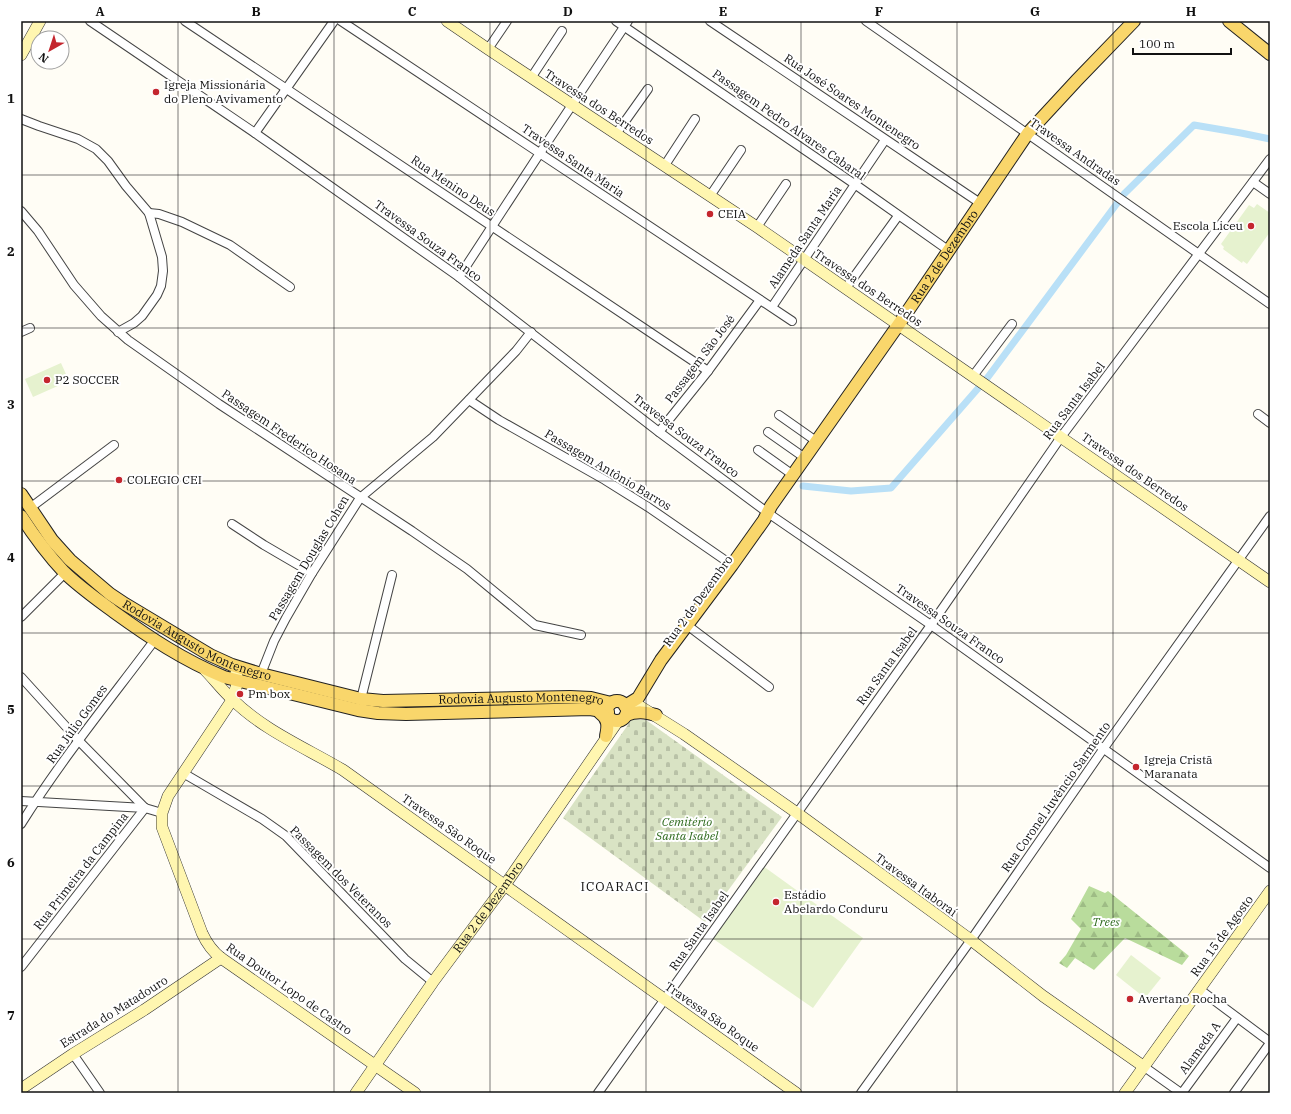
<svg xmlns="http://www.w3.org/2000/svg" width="1291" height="1114" font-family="'IBM Plex Serif',serif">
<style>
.forest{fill:url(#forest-firs)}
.cemetery{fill:url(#cemetery-stones)}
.pitch{fill:#e6f2cf}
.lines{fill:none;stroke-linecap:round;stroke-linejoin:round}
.canal{stroke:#b9e0f7;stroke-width:7}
.street-casing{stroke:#444;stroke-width:10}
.secondary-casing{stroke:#333;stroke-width:12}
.primary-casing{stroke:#222;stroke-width:14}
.street{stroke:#fff;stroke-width:8}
.secondary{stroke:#fff6b0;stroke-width:11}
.primary{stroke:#f9d66b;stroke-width:12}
.grid{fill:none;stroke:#111;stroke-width:1;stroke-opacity:0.55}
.poi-dot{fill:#c4262e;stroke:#fff;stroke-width:1.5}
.labels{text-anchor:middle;stroke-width:4;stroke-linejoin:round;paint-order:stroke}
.poi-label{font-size:12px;fill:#111;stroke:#fff;text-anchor:start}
.street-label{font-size:12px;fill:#111;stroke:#fff}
.park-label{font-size:12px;font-style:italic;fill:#2f6b1f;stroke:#fff}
.neighbourhood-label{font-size:13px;letter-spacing:1px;fill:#111;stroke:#fff}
.neatline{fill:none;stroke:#111;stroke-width:1.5}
.grid-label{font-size:13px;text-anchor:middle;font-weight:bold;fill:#111}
</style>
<defs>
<pattern id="forest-firs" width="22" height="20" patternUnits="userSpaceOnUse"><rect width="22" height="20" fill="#b9dc9c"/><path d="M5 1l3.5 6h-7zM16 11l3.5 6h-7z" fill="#9ebc85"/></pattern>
<pattern id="cemetery-stones" width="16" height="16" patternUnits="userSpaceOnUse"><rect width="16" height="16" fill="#d9e3c4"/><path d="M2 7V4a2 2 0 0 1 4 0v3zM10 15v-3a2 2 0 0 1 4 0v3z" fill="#b9c2a7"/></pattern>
</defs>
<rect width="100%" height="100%" fill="#fffdf5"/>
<polygon class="forest" points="1089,886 1105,893 1108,891 1189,956 1182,965 1125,938 1094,970 1075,958 1067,968 1059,963 1066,955 1081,929 1071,919"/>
<polygon class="cemetery" points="632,719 646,720 782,817 705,922 563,818"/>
<g class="pitch">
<polygon points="1257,204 1270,213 1270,232 1247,264 1243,261 1242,263 1223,249 1224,247 1221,244 1249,205 1254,208"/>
<polygon points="61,363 69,381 33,397 25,379"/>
<polygon points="763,866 863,938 813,1008 712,938"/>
<polygon points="1131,955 1161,978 1145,998 1116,975"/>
</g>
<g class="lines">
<polyline class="canal" points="803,486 851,491 891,488 988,377 1124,194 1194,125 1241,133 1270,139"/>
<g class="street-casing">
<g id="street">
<polyline points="90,21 255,133 459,277 659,432 768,513 931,625 1270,868"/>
<polyline points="185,21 708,371"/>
<polyline points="341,21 792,321"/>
<polyline points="616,21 856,185 948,250"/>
<polyline points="710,21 980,203"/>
<path d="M866,21C1001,115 1135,209 1270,304"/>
<polyline points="488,49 507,21"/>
<polyline points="531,78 562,31"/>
<polyline points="21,119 39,126 78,139 96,149 108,161 126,186 149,213 162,257 163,271 161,286 157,295 142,316 134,323 118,332"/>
<polyline points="255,133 334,21"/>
<polyline points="616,134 648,89"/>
<polyline points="665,165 695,119"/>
<polyline points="1253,182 1270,194"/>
<polyline points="710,196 741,150"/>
<polyline points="21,211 38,231 74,285 101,316 128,340 219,404 412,531 467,569 535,625 581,635"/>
<polyline points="149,213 159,214 182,222 230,245 290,287"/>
<polyline points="757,227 786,184"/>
<polyline points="459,277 540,153 628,21"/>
<polyline points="846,288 898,216"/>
<polyline points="772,307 885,140"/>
<polyline points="21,332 30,328"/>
<polyline points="973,376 1012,324"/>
<polyline points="469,400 499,420 605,480 648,507 732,565"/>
<polyline points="1258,414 1270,423"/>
<polyline points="779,415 816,441"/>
<polyline points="659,432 708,371 760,300"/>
<polyline points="768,432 805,458"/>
<polyline points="758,450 793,475"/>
<polyline points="30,508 114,445"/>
<polyline points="232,524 264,545 312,573"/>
<polyline points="21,617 65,573"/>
<polyline points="683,622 769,687"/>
<polyline points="261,674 274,641 286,618 312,573 360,498 433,437 516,351 531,332"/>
<polyline points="21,677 79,741 145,808"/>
<polyline points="361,699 392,575"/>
<polyline points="183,773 262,819 286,836 405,959 433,982"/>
<polyline points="21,801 145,808 162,813"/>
<path d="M21,824C61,760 109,701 154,641"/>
<polyline points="21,967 145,808"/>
<polyline points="1199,989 1270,1042"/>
<polyline points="73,1054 100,1093"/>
<polyline points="1143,1066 1181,1093"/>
<polyline points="598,1093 931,625 1061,437 1270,159"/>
<polyline points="861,1093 971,940 1104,748 1270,516"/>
<polyline points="1182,1093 1237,1018"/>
<polyline points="1234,1093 1270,1043"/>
</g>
</g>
<g class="secondary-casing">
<g id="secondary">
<polyline points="447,21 488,49 757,227 1270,582"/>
<polyline points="21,55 40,21"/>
<path d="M205,670C214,679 222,690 232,699C263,730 306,748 343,770L796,1093"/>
<path d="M236,673L238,681L232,700L168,796L162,813V827L202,933C207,944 212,951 221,958L415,1093"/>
<polyline points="633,702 684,734 797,813 971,940 1043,996 1143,1066"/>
<polyline points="21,1089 73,1054 144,1010 221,958"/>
<path id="s1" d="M356,1093L433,982L505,885L618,721"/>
<polyline points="1125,1093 1270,891"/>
</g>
</g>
<g class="primary-casing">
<g id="primary">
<polyline points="1229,21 1270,54"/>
<path id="s2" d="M21,494L52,540L70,560L97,583L110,594L125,604L210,655L232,665L261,674L361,699L383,701L570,697L591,698L611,703"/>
<path d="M21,516C34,536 48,555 64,572C78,586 98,600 114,612C150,638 183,660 224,677L358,710L378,713L406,714L590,709L608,712"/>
<circle cx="617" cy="711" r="10"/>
<path id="s3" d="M625,706L638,698L661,660L732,565L764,520L771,506L899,324L1028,133L1077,80L1134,21"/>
<path d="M600,713C609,719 608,727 606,736"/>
<path d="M626,715C637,711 645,712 656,715"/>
</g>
</g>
<use href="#street" class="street"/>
<use href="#secondary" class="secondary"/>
<use href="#primary" class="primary"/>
</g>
<path class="grid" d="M178,21V1093M334,21V1093M490,21V1093M646,21V1093M801,21V1093M957,21V1093M1113,21V1093M21,175H1270M21,328H1270M21,481H1270M21,633H1270M21,786H1270M21,939H1270"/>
<g class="poi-dot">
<circle cx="156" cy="92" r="4"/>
<circle cx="710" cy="214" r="4"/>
<circle cx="1251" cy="226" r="4"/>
<circle cx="47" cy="380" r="4"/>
<circle cx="119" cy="480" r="4"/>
<circle cx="240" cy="694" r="4"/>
<circle cx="1136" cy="767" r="4"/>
<circle cx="776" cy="902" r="4"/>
<circle cx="1130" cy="999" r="4"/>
</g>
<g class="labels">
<g class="poi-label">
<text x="164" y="89">Igreja Missionária<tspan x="164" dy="14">do Pleno Avivamento</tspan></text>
<text x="718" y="218">CEIA</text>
<text x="1243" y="230" text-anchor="end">Escola Liceu</text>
<text x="55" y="384">P2 SOCCER</text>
<text x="127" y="484">COLEGIO CEI</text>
<text x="248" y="698">Pm box</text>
<text x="1144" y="764">Igreja Cristã<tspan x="1144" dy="14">Maranata</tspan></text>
<text x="784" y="899">Estádio<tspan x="784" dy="14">Abelardo Conduru</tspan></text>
<text x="1138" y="1003">Avertano Rocha</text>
</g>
<g class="street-label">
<text transform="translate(852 102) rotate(34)" y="4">Rua José Soares Montenegro</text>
<text transform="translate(599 107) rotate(33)" y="4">Travessa dos Berredos</text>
<text transform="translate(789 125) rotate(35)" y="4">Passagem Pedro Alvares Cabaral</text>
<text transform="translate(1075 152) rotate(35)" y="4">Travessa Andradas</text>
<text transform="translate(573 161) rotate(34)" y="4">Travessa Santa Maria</text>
<text transform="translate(453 186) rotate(34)" y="4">Rua Menino Deus</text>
<text transform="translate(805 237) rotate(-56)" y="4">Alameda Santa Maria</text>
<text transform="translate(428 241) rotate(36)" y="4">Travessa Souza Franco</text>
<text dy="4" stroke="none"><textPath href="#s3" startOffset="553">Rua 2 de Dezembro</textPath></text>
<text transform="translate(868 288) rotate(34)" y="4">Travessa dos Berredos</text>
<text transform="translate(700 359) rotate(-53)" y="4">Passagem São José</text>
<text transform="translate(1074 401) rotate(-53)" y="4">Rua Santa Isabel</text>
<text transform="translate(686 436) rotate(37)" y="4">Travessa Souza Franco</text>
<text transform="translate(289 437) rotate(34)" y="4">Passagem Frederico Hosana</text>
<text transform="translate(608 470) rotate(31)" y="4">Passagem Antônio Barros</text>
<text transform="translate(1135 472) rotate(35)" y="4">Travessa dos Berredos</text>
<text transform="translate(309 558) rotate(-59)" y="4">Passagem Douglas Cohen</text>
<text transform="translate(698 601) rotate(-54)" y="4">Rua 2 de Dezembro</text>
<text transform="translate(950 624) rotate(35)" y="4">Travessa Souza Franco</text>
<text dy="4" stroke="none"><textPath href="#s2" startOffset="234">Rodovia Augusto Montenegro</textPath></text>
<text transform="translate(887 666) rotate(-54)" y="4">Rua Santa Isabel</text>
<text dy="4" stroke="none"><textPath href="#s2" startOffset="570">Rodovia Augusto Montenegro</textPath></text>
<text transform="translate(77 724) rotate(-54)" y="4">Rua Júlio Gomes</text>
<text transform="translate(1056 797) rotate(-55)" y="4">Rua Coronel Juvêncio Sarmento</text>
<text transform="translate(449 829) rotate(35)" y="4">Travessa São Roque</text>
<text transform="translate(81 871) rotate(-52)" y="4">Rua Primeira da Campina</text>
<text transform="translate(341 877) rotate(45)" y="4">Passagem dos Veteranos</text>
<text transform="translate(916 885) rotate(36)" y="4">Travessa Itaboraí</text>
<text dy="4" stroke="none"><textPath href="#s1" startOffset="228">Rua 2 de Dezembro</textPath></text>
<text transform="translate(699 931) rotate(-55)" y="4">Rua Santa Isabel</text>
<text transform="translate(1222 936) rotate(-54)" y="4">Rua 15 de Agosto</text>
<text transform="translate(289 989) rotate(35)" y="4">Rua Doutor Lopo de Castro</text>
<text transform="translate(114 1012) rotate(-32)" y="4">Estrada do Matadouro</text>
<text transform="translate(712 1017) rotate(35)" y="4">Travessa São Roque</text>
<text transform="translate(1200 1048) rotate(-54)" y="4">Alameda A</text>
</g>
<g class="park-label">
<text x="687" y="826">Cemitério<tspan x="687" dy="14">Santa Isabel</tspan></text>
<text x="1106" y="926">Trees</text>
</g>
<g class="neighbourhood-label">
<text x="615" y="891">ICOARACI</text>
</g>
</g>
<rect width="1291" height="1114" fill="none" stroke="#ffffff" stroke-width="44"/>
<g transform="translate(50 50) rotate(219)"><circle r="19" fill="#ffffff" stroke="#a0a0a0"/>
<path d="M0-3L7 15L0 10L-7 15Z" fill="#c4262e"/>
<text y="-6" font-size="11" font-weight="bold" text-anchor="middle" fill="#111111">N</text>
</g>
<path d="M1133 48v6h98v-6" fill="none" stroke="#111111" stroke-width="2"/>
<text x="1139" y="48" font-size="12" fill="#111111" stroke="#ffffff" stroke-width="3" paint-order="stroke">100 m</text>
<rect x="22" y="22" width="1247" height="1070" class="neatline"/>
<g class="grid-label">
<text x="100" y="16">A</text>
<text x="256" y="16">B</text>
<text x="412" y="16">C</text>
<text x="568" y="16">D</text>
<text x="723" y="16">E</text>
<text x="879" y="16">F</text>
<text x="1035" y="16">G</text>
<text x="1191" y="16">H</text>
<text x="11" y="103">1</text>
<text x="11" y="256">2</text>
<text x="11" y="409">3</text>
<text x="11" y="562">4</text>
<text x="11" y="714">5</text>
<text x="11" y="867">6</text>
<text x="11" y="1020">7</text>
</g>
</svg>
